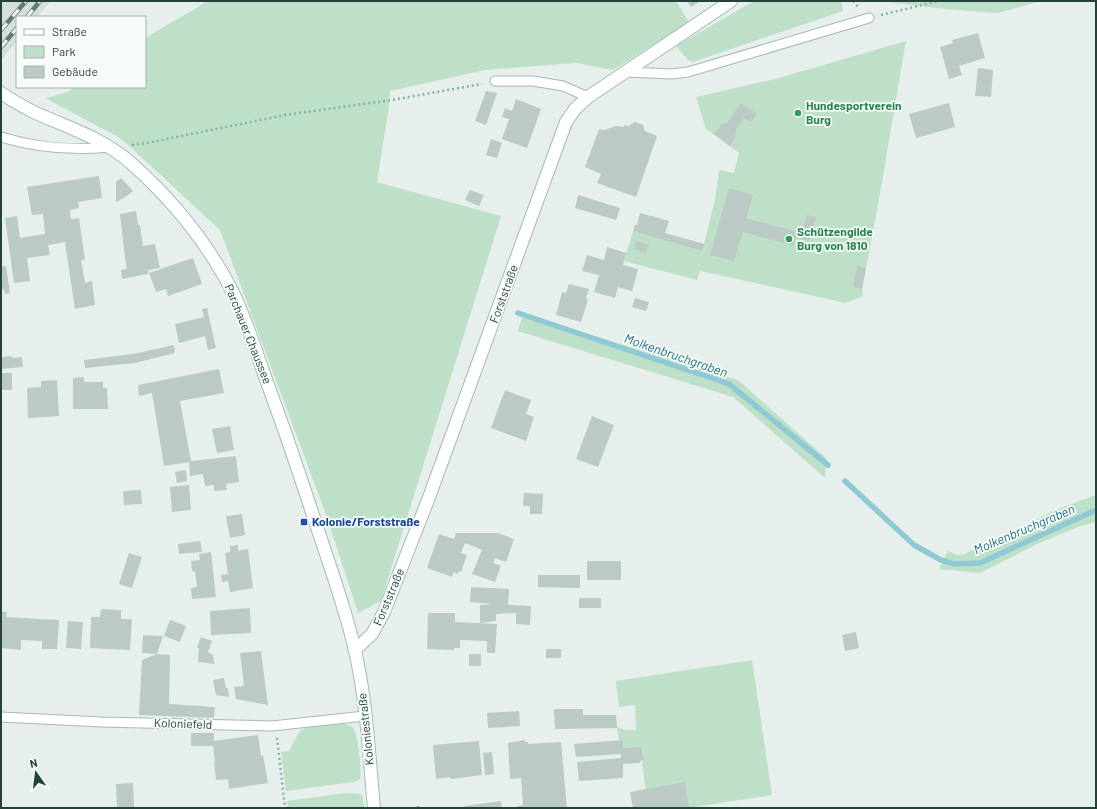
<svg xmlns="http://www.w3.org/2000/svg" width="1097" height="809" font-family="Barlow,sans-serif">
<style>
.built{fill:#d4dfda}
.green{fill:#bfe0c8}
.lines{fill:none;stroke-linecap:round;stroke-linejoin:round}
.stream{stroke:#8ec9d4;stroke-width:5.5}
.building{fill:#bbcac4}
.lane-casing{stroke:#a8b8b2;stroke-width:11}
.street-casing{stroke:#a8b8b2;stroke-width:14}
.secondary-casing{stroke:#a4bbb3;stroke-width:14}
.path{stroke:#86b3a5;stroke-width:2.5;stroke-dasharray:2 3;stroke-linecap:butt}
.lane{stroke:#fff;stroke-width:9}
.street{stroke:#fff;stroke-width:12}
.secondary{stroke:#fff;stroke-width:12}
.rail-casing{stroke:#5f7d75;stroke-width:4.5}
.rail{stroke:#f7fbf9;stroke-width:3;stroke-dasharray:9;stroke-linecap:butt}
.leisure-dot{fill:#2e9e5b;stroke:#f7fbf9;stroke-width:1.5}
.transit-dot{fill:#1a4fb4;stroke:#f7fbf9;stroke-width:1.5}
.labels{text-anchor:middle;stroke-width:3.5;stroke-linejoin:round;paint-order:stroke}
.leisure-label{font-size:12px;font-weight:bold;fill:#27864d;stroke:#f7fbf9;text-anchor:start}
.street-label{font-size:12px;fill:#24423a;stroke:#f7fbf9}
.transit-label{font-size:12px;font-weight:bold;fill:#164399;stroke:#f7fbf9;text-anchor:start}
.water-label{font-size:13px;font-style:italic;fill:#1c6f80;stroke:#f7fbf9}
</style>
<rect width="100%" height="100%" fill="#e6efeb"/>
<polygon class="built" points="2,1 51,1 37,17 17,17 17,41 1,60 1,2"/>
<g class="green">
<polygon points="208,1 676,1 689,22 613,70 576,63 485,70 390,91 389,106 377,182 501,216 381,601 358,613 327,517 220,230 127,144 118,137 45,98 68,92 74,87 145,87 145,38"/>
<polygon points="754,1 840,1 842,5 843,11 693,62 688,60 676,46"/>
<polygon points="880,1 1041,1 998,13 944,9"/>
<polygon points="906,41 877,211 862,289 863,296 846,303 700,271 697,280 624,261 635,225 704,244 715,200 719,170 734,173 739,153 706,129 696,97 775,79"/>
<polygon points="523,314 738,380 826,458 825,478 733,397 518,331"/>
<polygon points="1096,495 1096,522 1081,526 1037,544 980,573 939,569 948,551 958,555 964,554 1017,530 1053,511"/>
<polygon points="752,660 772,795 688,808 648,808 642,761 644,760 643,747 623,748 623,740 619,740 617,728 617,726 624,730 636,730 635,705 619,707 616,681"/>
<path d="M339,723C346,724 352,725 355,731C358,737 362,772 360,779L354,782L286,791L281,752L289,751L299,732L302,730L307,727Z"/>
<polygon points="346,793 361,794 363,798 364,808 288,808 287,801"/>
</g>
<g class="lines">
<g class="stream">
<polyline points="518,313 729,384 828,465"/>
<polyline points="845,481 914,545 941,560 954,564 980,563 1096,510"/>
</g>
</g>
<g class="building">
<polygon points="687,1 701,1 691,7"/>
<polygon points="978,33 985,58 959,66 962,75 949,79 940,47 953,43 952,40"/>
<polygon points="978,68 993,70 991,97 975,96"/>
<polygon points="486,91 497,93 486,125 475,121"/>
<polygon points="516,99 541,109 527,148 502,139 509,119 502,117 505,108 512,111"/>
<polygon points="741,103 757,114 751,122 744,118 736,129 735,138 730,146 714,134 722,124 727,123"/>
<polygon points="949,103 955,127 916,138 909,114"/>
<polygon points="635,122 643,125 645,131 657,136 636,197 597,183 601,174 585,167 599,129 604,130 616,126 624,127 624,125 629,126"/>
<polygon points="491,139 502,143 497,158 486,155"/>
<polygon points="99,176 102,198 78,202 79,208 70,210 71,219 79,218 85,260 81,260 85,283 92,281 95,305 75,309 65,242 48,245 50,255 27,258 30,281 14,283 5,218 17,216 20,238 45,234 43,214 32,215 27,187"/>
<polygon points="121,178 133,191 124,198 116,202 116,182"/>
<polygon points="729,188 753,195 746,218 797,232 793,246 743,232 734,261 710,255"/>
<polygon points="470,190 484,195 479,206 465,200"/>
<polygon points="578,195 620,208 616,220 575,208"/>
<polygon points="136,211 138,225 140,225 143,246 155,244 160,268 148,270 148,274 122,279 121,270 127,269 125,258 120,214"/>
<polygon points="640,213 669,221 665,233 704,244 702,251 633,231 635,225 637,225"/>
<polygon points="807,215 816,217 809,241 800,239"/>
<polygon points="636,241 649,245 646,253 634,249"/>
<polygon points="607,247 626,253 623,265 638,269 632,291 618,287 615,298 594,292 599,275 582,271 587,255 604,260"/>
<polygon points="193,258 202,284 168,296 166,289 156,292 149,273"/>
<polygon points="1,266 6,266 10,293 5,294 4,289 1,290"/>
<polygon points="857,266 866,268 862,289 853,287"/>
<polygon points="569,284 589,289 586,298 588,299 581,322 556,315 562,292 566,293"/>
<polygon points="635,298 649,302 646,311 632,307"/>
<polygon points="207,308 216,348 208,350 205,336 179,343 175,324 204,317 202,309"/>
<polygon points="174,345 175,353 135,363 85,368 84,360 133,354"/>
<polygon points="12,356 12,358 22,357 23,367 1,369 1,357"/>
<polygon points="219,369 224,393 180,401 191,461 236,456 239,482 226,484 227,490 214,491 214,485 205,486 203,474 190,476 189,462 164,466 152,393 139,396 138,385"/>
<rect x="1" y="373" width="11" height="17"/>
<polygon points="84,377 84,382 103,382 103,388 107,388 108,409 73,409 73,378"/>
<polygon points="57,380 59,416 28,418 27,388 41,387 41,381"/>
<polygon points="505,390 531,400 526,414 534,417 526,441 491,428"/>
<polygon points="592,416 614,425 598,467 576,459"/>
<polygon points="230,426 234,450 217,453 212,429"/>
<polygon points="186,470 187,481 177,483 175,472"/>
<polygon points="189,485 191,510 172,512 170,487"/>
<polygon points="141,490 142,504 124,505 123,491"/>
<polygon points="524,493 543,494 542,514 530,514 530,506 523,506"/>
<polygon points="242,514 245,535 230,538 226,516"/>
<polygon points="456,533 498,533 514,539 506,562 495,558 493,563 501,566 495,582 472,574 482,550 465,543 461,553 467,555 461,572 459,571 458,574 454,572 452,577 427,568 439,534 454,539"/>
<polygon points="200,541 202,552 179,554 178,544"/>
<polygon points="238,545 238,551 248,549 253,588 230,592 228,581 222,582 221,575 228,574 225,553 230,552 230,546"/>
<polygon points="211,552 216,597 192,599 191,588 197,587 195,571 192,571 191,561 200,560 199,554"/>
<polygon points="129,553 142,557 132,588 119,584"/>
<rect x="587" y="561" width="34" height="19"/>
<polygon points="538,575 580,575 580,588 538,587"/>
<polygon points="471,587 509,589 508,605 531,606 530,625 516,624 516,613 496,614 496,621 480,623 480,605 493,604 470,602"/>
<rect x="579" y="598" width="22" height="10"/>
<polygon points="250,608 251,633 211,635 210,611"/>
<polygon points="101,609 121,610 121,619 132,619 130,650 90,648 91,617 100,617"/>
<polygon points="1,612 7,612 6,617 59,620 57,649 42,649 42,641 21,640 21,650 1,648"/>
<polygon points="428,613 455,613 455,622 497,624 495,653 487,653 487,641 460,640 460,648 454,648 454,650 427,649"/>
<polygon points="170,620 186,626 180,642 164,636"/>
<polygon points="68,621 83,622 81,649 66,648"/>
<polygon points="856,632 859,648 845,651 842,635"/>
<polygon points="143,635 163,636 157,654 142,653"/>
<polygon points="201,637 212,641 208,652 213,655 214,664 198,662 199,648 197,648"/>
<rect x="546" y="649" width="15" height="9"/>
<polygon points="261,651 265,683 268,705 236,699 234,687 244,686 240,653"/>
<polygon points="157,654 170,655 169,704 215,707 214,718 139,715 142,660"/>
<rect x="469" y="654" width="12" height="12"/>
<polygon points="224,678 226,688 228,688 229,697 216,695 213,680"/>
<polygon points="554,709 583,709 583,715 616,715 617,728 555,729"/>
<polygon points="519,711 520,726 488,728 487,713"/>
<polygon points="191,733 214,733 214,741 258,735 261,756 263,755 268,783 229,789 228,779 216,780 214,762 215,762 213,746 191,746"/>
<polygon points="525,740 525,742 528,742 528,744 561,742 567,808 511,808 523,805 521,778 510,779 508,743"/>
<polygon points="623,740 623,748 642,747 644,760 640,761 640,763 623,764 623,778 579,781 577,762 621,758 621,754 576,757 574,744"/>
<polygon points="479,741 482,775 451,779 450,777 436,779 433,745"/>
<polygon points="492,752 494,774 485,775 483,753"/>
<polygon points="685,782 689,808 633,808 630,792"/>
<polygon points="133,783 134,808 117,808 116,784"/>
<polygon points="501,801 502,808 465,808 464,806"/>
</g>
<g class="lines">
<g class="lane-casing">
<g id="lane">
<polyline points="626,72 672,74 688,72 869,18"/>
<polyline points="495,81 533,81 563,86 588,97"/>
<path d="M1,137C38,148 71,151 110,147"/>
<polyline points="1,717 101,722 272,726 365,716"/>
</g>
</g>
<g class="street-casing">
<polyline id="street" points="355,650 372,634 384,612 428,500 566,122 575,109 588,97 731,1"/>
</g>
<g class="secondary-casing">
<path id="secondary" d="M1,93C13,101 25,108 38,114C72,129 104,139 132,164C168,196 200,234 224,276C241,305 252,339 263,371C279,414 294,457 308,500C320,537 333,573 344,610C348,623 352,637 355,651C367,702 369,756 374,808"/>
</g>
<g class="path">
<polyline points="853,1 859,8"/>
<polyline points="881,15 939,1"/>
<polyline points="132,145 147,143 285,115 392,100 482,84"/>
<polyline points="277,738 285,808"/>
<polyline points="418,806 418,808"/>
</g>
<use href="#lane" class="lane"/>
<use href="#street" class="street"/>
<use href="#secondary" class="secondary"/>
<g class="rail-casing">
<g id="rail">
<polyline points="27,17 40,1"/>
<polyline points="1,30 26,1"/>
<polyline points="1,47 17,28"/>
</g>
</g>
<use href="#rail" class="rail"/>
</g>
<g class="leisure-dot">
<circle cx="798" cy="113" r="4"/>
<circle cx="789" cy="239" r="4"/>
</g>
<rect class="transit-dot" x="300" y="518" width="8" height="8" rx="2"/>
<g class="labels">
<g class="leisure-label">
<text x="806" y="110">Hundesportverein<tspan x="806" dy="14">Burg</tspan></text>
<text x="797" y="236">Schützengilde<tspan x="797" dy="14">Burg von 1810</tspan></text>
</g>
<g class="street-label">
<text transform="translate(504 294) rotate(-70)" y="4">Forststraße</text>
<text transform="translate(248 334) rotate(68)" y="4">Parchauer Chaussee</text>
<text transform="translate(389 597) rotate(-67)" y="4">Forststraße</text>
<text transform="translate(183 724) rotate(2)" y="4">Koloniefeld</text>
<text transform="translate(366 729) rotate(-96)" y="4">Koloniestraße</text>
</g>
<g class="transit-label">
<text x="312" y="526">Kolonie/Forststraße</text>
</g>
<g class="water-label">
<text transform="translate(676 355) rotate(19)" y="5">Molkenbruchgraben</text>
<text transform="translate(1024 529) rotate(-23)" y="5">Molkenbruchgraben</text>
</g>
</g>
<rect width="1097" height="809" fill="none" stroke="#24423a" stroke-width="4"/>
<rect x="16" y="16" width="130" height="72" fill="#f7fbf9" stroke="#a3b1ad"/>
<rect x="24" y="29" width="20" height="6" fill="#ffffff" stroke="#a3b1ad"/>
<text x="52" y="36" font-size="12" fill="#24423a">Straße</text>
<rect x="24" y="46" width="20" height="12" fill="#bfe0c8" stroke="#a3b1ad"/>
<text x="52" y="56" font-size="12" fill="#24423a">Park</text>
<rect x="24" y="66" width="20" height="12" fill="#bbcac4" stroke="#a3b1ad"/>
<text x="52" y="76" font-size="12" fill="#24423a">Gebäude</text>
<g transform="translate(36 773) rotate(346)" stroke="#f7fbf9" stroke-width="3" paint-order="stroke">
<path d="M0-3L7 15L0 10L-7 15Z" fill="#24423a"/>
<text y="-6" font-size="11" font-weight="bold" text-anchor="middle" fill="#24423a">N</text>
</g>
</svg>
